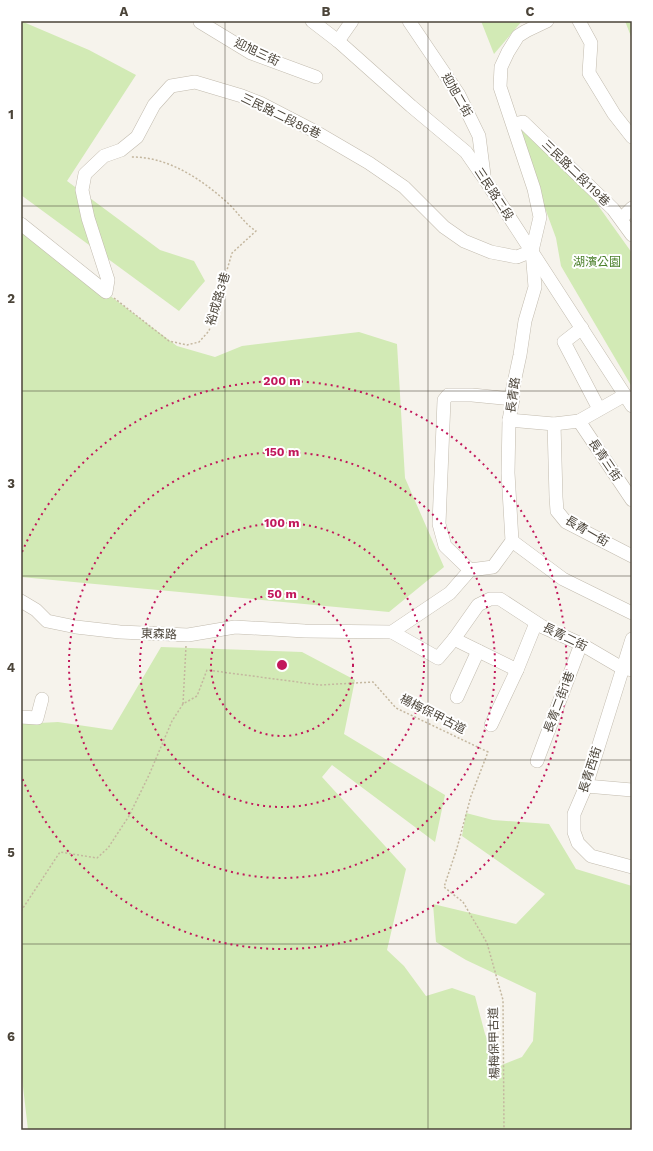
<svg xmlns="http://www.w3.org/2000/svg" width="653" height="1151" font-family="'Work Sans','Noto Sans TC',sans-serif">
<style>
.green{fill:#d2eab5}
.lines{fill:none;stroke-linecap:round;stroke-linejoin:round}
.minor-casing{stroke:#c2bbae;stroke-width:14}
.path{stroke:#c4b79f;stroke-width:1.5;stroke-dasharray:2 2;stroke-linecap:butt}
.minor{stroke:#fff;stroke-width:13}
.grid{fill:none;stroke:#4b4439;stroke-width:1;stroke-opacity:0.55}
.ring{fill:none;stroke:#c2185b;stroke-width:2;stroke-dasharray:2 4}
.labels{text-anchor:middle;stroke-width:4;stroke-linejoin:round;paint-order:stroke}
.street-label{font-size:12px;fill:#4b4439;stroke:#fff}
.park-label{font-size:12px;fill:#4a7f2a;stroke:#fff}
.centre{fill:#c2185b;stroke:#fff;stroke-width:2}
.ring-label{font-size:12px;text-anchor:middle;font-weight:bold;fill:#c2185b;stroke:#fff;stroke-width:4;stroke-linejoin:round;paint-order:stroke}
.neatline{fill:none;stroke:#4b4439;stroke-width:1.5}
.grid-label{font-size:13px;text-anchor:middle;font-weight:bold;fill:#4b4439}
</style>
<rect width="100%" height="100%" fill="#f6f3ec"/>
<g class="green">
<polygon points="21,21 89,50 136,75 67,181 160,250 194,261 205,281 179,311 21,195"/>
<polygon points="481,21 522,21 494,54"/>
<polygon points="625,21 632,21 632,39"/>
<polygon points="520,126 592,197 632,253 632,387 561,266 556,238 535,181"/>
<polygon points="21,229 177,346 215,357 242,346 359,332 397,344 405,478 444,567 389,612 21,577"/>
<polygon points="161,647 302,652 355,680 344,734 445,795 435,842 332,765 322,777 406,869 387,950 404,966 426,996 452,988 475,996 485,1034 499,1066 522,1057 533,1041 536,993 466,960 436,942 433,904 516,924 545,894 462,836 466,813 493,820 549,824 576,869 632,886 632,1130 28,1130 21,1069 21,904 22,895 21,894 21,724 58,722 112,730"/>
</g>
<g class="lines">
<g class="minor-casing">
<g id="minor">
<polyline points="312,21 338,41 411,106 466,152 484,178 632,406"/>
<polyline points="409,21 459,95 479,136 484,175"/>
<polyline points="579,21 591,43 589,73 614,114 632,137"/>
<polyline points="200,22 251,53 316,77"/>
<polyline points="338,41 352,21"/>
<polyline points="513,124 523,122 613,209 632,235"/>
<polyline points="621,219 632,208"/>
<polyline points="21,224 106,292 108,280 88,218 82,190 85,174 104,156 121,150 137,137 154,105 171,86 195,82 242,96 260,103 316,132 369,163 404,187 444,227 464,241 491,252 517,257 532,251"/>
<polyline points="582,328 564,342 599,409"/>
<polyline points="509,420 554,424 579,421 625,395"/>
<polyline points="579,421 632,500"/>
<polyline points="554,424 556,497 557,511 566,522 632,556"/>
<polyline points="512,541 563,579 632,613"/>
<polyline points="470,570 445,546 439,524 444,400 448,395 472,395 513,399"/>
<polyline points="21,601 36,610 47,621 76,627 120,632 188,635 235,627 305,631 392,632 450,593 470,570 493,567 512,541 508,473 509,420 513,399 512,392 520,355 525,321 535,287 532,251 540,217 534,189 500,87 501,67 508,52 518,36 526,31 547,21"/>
<polyline points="392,632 438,658 454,639 478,605 490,599 500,599 543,627 581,644 622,668 632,670"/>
<polyline points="454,639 517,670 536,623"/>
<polyline points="632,639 586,786 574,814 574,832 578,843 591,856 632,867"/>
<polyline points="457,697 478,651"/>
<polyline points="21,717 37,718 42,699"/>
<polyline points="491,725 517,670"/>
<polyline points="537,761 581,644"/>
<polyline points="586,786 632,790"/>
</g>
</g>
<g class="path">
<path d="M114,298L169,341L187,345L199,342L209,331L232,253L256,231C245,224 239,214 230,205C203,180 168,156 130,157"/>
<polyline points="183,704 186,646"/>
<polyline points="21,911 60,852 97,858 108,848 129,816 149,775 172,721 183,704 197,696 207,670 320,685 373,682 396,708 488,752 471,796 457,848 444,887 463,902 487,943 503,1000 504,1130"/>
</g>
<use href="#minor" class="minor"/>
</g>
<path class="grid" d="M225,21V1130M428,21V1130M21,206H632M21,391H632M21,576H632M21,760H632M21,944H632"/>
<g class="ring">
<circle cx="282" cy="665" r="71"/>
<circle cx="282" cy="665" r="142"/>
<circle cx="282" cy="665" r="213"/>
<path d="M22 552A284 284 0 1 1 22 778"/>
</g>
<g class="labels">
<g class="street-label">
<text transform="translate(257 52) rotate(25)" y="4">迎旭三街</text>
<text transform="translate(457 95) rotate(60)" y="4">迎旭二街</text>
<text transform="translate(281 116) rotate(26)" y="4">三民路二段86巷</text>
<text transform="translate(576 173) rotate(44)" y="4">三民路二段119巷</text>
<text transform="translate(494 194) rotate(57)" y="4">三民路二段</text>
<text transform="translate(218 299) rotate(-73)" y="4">裕成路3巷</text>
<text transform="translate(513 395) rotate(-82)" y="4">長青路</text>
<text transform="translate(605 460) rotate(56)" y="4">長青三街</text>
<text transform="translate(587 531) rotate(30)" y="4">長青一街</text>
<text transform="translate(159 634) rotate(2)" y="4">東森路</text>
<text transform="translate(565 637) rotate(26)" y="4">長青二街</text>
<text transform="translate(559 702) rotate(-69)" y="4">長青二街1巷</text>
<text transform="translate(433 714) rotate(27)" y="4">楊梅保甲古道</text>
<text transform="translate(590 770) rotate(-72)" y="4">長青西街</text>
<text transform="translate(494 1043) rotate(-91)" y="4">楊梅保甲古道</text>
</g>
<g class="park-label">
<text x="597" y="266">湖濱公園</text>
</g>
</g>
<circle cx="282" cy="665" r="6" class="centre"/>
<g class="ring-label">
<text x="282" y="385">200 m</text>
<text x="282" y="456">150 m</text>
<text x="282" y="527">100 m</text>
<text x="282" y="598">50 m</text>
</g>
<rect width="653" height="1151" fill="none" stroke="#ffffff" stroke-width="44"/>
<rect x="22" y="22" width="609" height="1107" class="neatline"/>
<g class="grid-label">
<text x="124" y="16">A</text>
<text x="326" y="16">B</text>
<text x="530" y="16">C</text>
<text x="11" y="119">1</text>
<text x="11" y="303">2</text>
<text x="11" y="488">3</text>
<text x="11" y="672">4</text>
<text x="11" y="857">5</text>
<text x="11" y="1041">6</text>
</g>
</svg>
